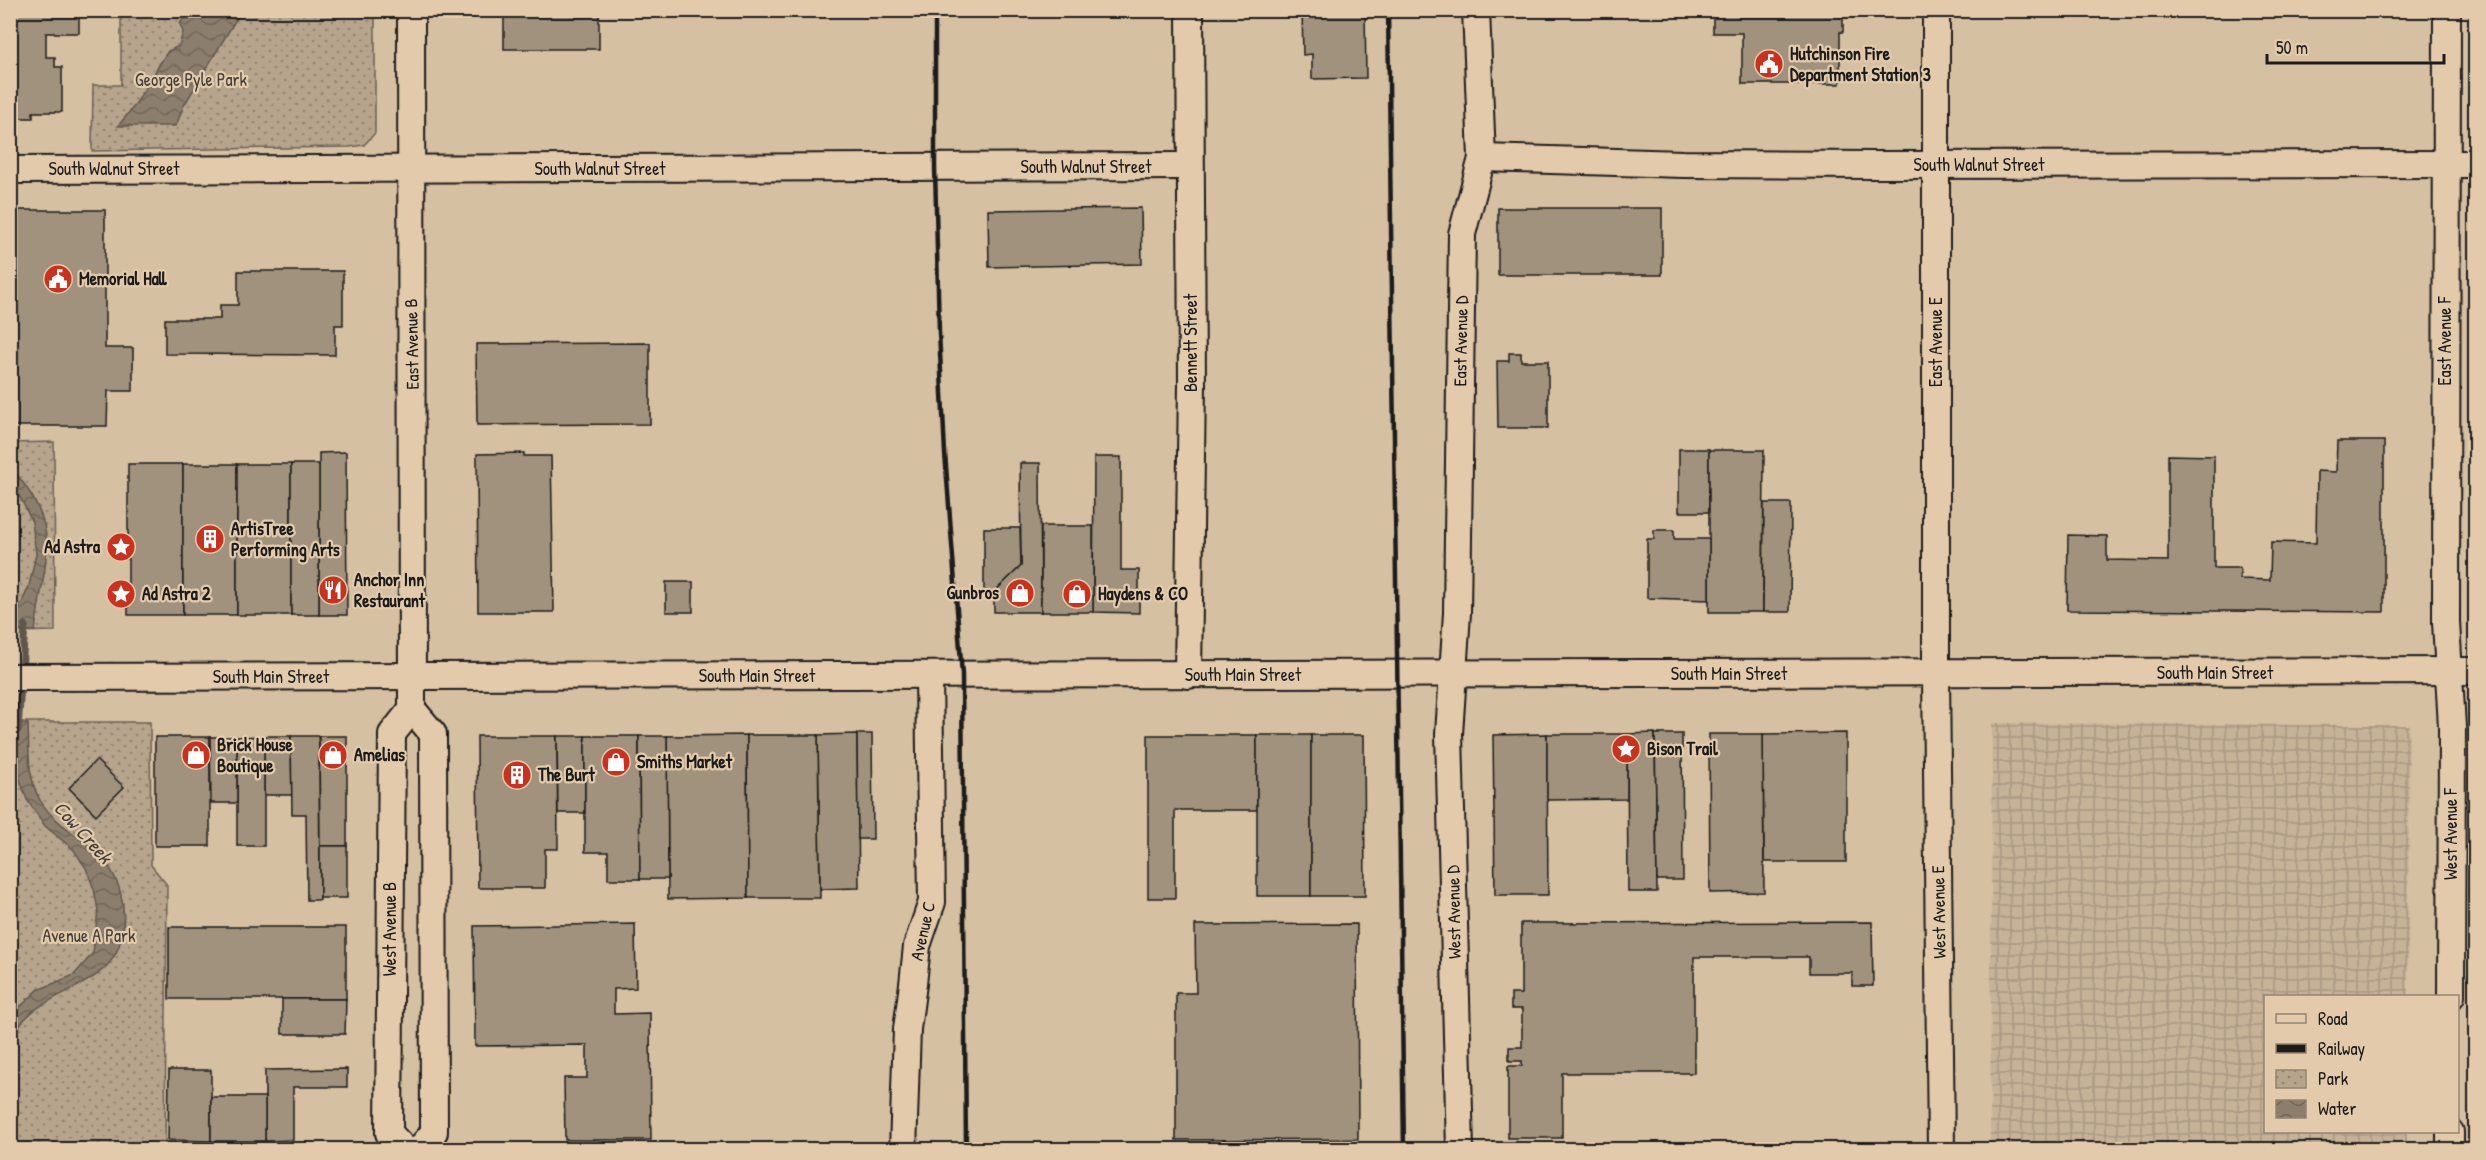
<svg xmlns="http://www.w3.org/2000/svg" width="2486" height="1160" font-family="'Patrick Hand',sans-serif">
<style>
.industrial{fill:url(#industrial-grid)}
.park{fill:url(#park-dots);stroke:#6a6054;stroke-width:1.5}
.water{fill:url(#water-waves);stroke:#5f574d;stroke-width:1.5}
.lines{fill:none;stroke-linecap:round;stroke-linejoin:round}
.stream{stroke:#5f574d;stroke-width:7}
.building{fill:#a1927d;stroke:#1c1c1c;stroke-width:1.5}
.minor-casing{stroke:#1c1c1c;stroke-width:30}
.minor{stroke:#e2caab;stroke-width:26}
.rail{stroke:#1c1c1c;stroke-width:4.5}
.labels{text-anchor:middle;stroke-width:4.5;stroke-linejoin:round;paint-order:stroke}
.poi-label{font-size:18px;font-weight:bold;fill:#1c1c1c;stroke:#e2caab;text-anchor:start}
.park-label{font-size:18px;fill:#433e38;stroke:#e2caab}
.street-label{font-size:18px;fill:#1c1c1c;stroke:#e2caab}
.water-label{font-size:20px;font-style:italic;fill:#433e38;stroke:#e2caab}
</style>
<defs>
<pattern id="industrial-grid" width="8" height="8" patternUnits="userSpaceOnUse" patternTransform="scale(1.5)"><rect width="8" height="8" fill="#c6b297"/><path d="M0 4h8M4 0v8" fill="none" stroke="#aa9882"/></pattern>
<pattern id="park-dots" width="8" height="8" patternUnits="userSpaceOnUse" patternTransform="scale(1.5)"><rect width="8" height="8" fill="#b7a48c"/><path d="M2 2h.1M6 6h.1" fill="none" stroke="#948572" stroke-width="1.8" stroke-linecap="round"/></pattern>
<pattern id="water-waves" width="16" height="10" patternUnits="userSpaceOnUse" patternTransform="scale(1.5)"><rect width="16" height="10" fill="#8c7e6d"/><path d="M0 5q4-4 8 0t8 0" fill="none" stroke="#726659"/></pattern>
</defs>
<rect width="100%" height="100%" fill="#d6c0a2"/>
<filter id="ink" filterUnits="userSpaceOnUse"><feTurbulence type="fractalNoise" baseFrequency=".0167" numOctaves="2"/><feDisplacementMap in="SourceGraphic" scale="12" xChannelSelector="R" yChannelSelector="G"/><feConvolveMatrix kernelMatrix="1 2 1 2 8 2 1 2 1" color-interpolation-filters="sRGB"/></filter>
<g filter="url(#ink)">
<polygon class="industrial" points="1992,723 2409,725 2408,996 2266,996 2266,1132 2407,1132 2407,1149 1990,1149"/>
<g class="park">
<polygon points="121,11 375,11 375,133 364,145 349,147 92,151 93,85 121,85"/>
<polygon points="54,442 55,631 11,632 10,443"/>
<polygon points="11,722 150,722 151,865 167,885 165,1149 11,1150"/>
</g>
<g class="water">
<polygon points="188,11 241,11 183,107 176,126 118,126 135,105 164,57 168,51 179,46 183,32 180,24"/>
<path d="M11,447L14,460L13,470C65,530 43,562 35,631H15L16,616L29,586L36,554L32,522L21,499L11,485Z"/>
<path d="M14,724H28C29,749 27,777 40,800C53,822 75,833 94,850C121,873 130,912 119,946C102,996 23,990 11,1045V1019L14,1013L38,990L74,975L93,953L98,910L94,889L86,868L74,850L45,826L27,800L15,765Z"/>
</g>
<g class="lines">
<polyline class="stream" points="18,730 25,625"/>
</g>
<g class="building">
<polygon points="10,10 79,10 79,33 46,33 46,57 55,57 55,67 62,67 62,112 33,112 33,118 10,118"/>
<rect x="504" y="10" width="95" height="39"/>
<polygon points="1302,10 1365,10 1366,78 1312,79 1312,54 1303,55"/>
<polygon points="1713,10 1843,10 1843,32 1840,32 1840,84 1742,84 1742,33 1713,33"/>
<polygon points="1141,208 1142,264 989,267 988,210"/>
<rect x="1498" y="208" width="164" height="67"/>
<polygon points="10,210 105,210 105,348 133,348 133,391 108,391 107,426 10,426"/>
<polygon points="238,271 343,271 343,325 335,325 335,355 165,354 165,319 220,319 220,305 238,305"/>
<polygon points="650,343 650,424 477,425 476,344"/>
<polygon points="1509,353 1521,353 1521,361 1548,361 1548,428 1498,428 1497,361 1509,361"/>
<polygon points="2337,441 2384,441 2384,612 2067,610 2068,535 2107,536 2107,560 2168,561 2168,455 2214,456 2214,568 2240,568 2240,579 2270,580 2271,542 2316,543 2317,471 2336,472"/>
<rect x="1679" y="449" width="30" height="63"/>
<polygon points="1709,450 1764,450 1763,612 1709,612"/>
<polygon points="346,452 347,615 319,615 319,453"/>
<polygon points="524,453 524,456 551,456 554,612 478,612 477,454"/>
<polygon points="1094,457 1121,457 1121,570 1139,570 1139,613 1093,612"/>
<polygon points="1020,463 1040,463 1041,612 994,612 994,592 1021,566"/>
<rect x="128" y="464" width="55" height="151"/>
<rect x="183" y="464" width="54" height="151"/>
<rect x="237" y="464" width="54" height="151"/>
<rect x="291" y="464" width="28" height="151"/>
<polygon points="1764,503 1791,503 1790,612 1763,612"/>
<rect x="1041" y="526" width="52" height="86"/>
<polygon points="984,528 1020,528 1021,566 994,592 984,592"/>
<polygon points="1654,530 1674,530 1674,539 1709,539 1709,600 1647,598 1647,539 1654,539"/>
<rect x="666" y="582" width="27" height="30"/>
<polygon points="1655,733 1657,892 1628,892 1627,734"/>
<polygon points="1846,733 1846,862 1764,862 1763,734"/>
<polygon points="857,734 859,888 820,889 818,735"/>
<polygon points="857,734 872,734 873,839 858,839"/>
<polygon points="1547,734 1548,895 1495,895 1493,735"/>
<polygon points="1547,734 1627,734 1627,799 1547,800"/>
<polygon points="1655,734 1682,734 1683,880 1657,880"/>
<polygon points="1709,734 1763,734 1764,892 1710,893"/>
<polygon points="747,735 748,898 668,899 667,736"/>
<polygon points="747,735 818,735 820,898 748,898"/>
<polygon points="1148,735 1257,735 1257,810 1175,810 1175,898 1148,898"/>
<rect x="1257" y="735" width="54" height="161"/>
<polygon points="1311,735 1364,735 1365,896 1311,896"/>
<polygon points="264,736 291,736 292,795 264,795"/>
<polygon points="264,736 264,846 237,846 237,737"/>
<polygon points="291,736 319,736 320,900 307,900 306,814 292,814"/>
<polygon points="319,736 347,736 347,846 320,846"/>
<polygon points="477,736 557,736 558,849 545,849 545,888 478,888"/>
<polygon points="557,736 585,736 585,813 558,813"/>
<polygon points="585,736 639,736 640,879 608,879 608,852 585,852"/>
<polygon points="639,736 667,736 668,879 640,879"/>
<rect x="155" y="737" width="55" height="109"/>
<polygon points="210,737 237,737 237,803 211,803"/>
<polygon points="96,760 124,787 96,815 69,788"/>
<rect x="320" y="846" width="27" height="52"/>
<polygon points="1872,922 1873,986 1852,986 1852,973 1809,973 1809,957 1694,957 1694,1073 1562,1073 1562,1138 1508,1138 1508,1066 1522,1066 1522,1061 1509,1061 1509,1047 1522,1047 1522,1009 1511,1009 1511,994 1521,994 1521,923"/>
<polygon points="635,924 636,988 614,989 614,1014 650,1013 651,1140 565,1140 564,1078 587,1078 587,1045 475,1046 474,926"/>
<polygon points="1357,924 1358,1139 1176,1140 1176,993 1196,993 1195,925"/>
<rect x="169" y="927" width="177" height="72"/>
<polygon points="282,999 346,999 345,1034 282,1034"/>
<polygon points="347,1069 347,1087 293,1087 293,1140 265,1141 265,1070"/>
<polygon points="169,1070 211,1070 211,1141 168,1140"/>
<rect x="211" y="1097" width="54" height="44"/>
</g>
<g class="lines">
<g class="minor-casing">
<g id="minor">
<polyline points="411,10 412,709 433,734 434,1132 419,1150"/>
<polyline points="1936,10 1936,674 1941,1150"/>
<polyline points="2447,10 2446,622 2452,727 2451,996"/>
<polyline points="1482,158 1683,164 1874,165 2476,164"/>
<polyline points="10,170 1190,166"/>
<polyline points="1188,675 1192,384 1190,10"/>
<polyline points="10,677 2476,671"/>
<polyline points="405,1150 389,1133 392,734 412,709"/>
<polyline points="903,1150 907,1029 913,984 917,946 932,902 929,676"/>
<polyline points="1460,1150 1449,734 1457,613 1462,234 1482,158 1476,10"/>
<polyline points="2450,1150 2450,1132"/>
</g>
</g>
<use href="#minor" class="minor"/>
<g class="rail">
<polyline points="935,10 935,167 939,332 945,453 962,675 966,1150"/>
<polyline points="1388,10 1404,1150"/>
</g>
</g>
</g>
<defs>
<g id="civic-disc" transform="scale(1.5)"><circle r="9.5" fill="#c8321e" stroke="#e2caab"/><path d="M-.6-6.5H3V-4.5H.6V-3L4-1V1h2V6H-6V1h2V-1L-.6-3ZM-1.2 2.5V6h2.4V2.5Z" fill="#fff"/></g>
<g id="building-disc" transform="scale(1.5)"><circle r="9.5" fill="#c8321e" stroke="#e2caab"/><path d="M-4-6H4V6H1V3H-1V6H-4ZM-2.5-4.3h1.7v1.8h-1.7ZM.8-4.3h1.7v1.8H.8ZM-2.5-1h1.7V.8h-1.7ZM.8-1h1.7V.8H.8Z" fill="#fff"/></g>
<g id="sight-disc" transform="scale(1.5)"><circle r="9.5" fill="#c8321e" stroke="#e2caab"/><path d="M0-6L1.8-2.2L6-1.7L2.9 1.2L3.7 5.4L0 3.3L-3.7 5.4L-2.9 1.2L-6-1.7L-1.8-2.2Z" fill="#fff"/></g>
<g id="restaurant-disc" transform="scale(1.5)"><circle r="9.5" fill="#c8321e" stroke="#e2caab"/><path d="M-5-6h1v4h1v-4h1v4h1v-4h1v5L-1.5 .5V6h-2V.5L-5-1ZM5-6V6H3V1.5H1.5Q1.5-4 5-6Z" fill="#fff"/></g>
<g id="shop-disc" transform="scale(1.5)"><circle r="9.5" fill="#c8321e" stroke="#e2caab"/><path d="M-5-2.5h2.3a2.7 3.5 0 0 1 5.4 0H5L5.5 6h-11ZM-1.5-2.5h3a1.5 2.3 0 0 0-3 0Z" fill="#fff"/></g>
</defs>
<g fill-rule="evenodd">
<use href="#civic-disc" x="1769" y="64"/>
<use href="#civic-disc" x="58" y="279"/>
<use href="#building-disc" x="210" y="539"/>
<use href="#sight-disc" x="121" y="547"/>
<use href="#restaurant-disc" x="333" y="590"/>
<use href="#shop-disc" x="1020" y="593"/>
<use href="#sight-disc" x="121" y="594"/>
<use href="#shop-disc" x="1077" y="594"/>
<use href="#sight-disc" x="1626" y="749"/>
<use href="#shop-disc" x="196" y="755"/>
<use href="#shop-disc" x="333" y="755"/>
<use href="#shop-disc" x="616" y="762"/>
<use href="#building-disc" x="517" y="775"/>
</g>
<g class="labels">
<g class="poi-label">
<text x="1790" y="60">Hutchinson Fire<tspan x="1790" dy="21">Department Station 3</tspan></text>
<text x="79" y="285">Memorial Hall</text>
<text x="231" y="535">ArtisTree<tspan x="231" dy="21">Performing Arts</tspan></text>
<text x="100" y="553" text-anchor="end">Ad Astra</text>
<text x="354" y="586">Anchor Inn<tspan x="354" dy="21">Restaurant</tspan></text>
<text x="999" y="599" text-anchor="end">Gunbros</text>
<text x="142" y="600">Ad Astra 2</text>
<text x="1098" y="600">Haydens &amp; CO</text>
<text x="217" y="751">Brick House<tspan x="217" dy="21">Boutique</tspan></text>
<text x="1647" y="755">Bison Trail</text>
<text x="354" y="761">Amelias</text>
<text x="637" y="768">Smiths Market</text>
<text x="538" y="781">The Burt</text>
</g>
<g class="park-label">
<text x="191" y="86">George Pyle Park</text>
<text x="89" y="942">Avenue A Park</text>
</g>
<g class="street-label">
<text x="1979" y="171">South Walnut Street</text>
<text x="1086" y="173">South Walnut Street</text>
<text x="114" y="175">South Walnut Street</text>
<text x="600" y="175">South Walnut Street</text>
<text transform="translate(1461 341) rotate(-89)" y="6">East Avenue D</text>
<text transform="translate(2445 341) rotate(-90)" y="6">East Avenue F</text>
<text transform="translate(1936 342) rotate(-90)" y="6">East Avenue E</text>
<text transform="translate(1191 343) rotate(-90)" y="6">Bennett Street</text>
<text transform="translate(412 344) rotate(-91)" y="6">East Avenue B</text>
<text x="2215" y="679">South Main Street</text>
<text x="1729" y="680">South Main Street</text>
<text x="1243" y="681">South Main Street</text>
<text x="757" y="682">South Main Street</text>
<text x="271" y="683">South Main Street</text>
<text transform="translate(2451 834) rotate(-90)" y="6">West Avenue F</text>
<text transform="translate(1454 912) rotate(-91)" y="6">West Avenue D</text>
<text transform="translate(1939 912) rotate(-91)" y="6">West Avenue E</text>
<text transform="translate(390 929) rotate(-90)" y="6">West Avenue B</text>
<text transform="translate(923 931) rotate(-77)" y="6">Avenue C</text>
</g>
<g class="water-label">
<text transform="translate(83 832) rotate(48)" y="7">Cow Creek</text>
</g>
</g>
<rect width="2486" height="1160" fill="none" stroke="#e2caab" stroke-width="36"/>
<rect x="18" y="18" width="2450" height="1124" fill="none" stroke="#1c1c1c" stroke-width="2" filter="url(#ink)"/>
<rect x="2264" y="995" width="195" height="138" fill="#e2caab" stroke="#938472" stroke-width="1.5"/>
<rect x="2276" y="1014" width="30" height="9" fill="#e2caab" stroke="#938472" stroke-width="1.5"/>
<text x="2318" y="1025" font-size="18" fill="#1c1c1c">Road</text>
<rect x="2276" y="1044" width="30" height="9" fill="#1c1c1c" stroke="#938472" stroke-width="1.5"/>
<text x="2318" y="1055" font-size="18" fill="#1c1c1c">Railway</text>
<rect x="2276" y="1070" width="30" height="18" fill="url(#park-dots)" stroke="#938472" stroke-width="1.5"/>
<text x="2318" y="1085" font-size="18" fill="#1c1c1c">Park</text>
<rect x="2276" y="1100" width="30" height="18" fill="url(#water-waves)" stroke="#938472" stroke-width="1.5"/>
<text x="2318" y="1115" font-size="18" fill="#1c1c1c">Water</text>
<path d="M2267 54v9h177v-9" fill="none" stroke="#1c1c1c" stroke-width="3"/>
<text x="2276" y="54" font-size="18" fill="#1c1c1c" stroke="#e2caab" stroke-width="4.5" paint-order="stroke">50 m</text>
</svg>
